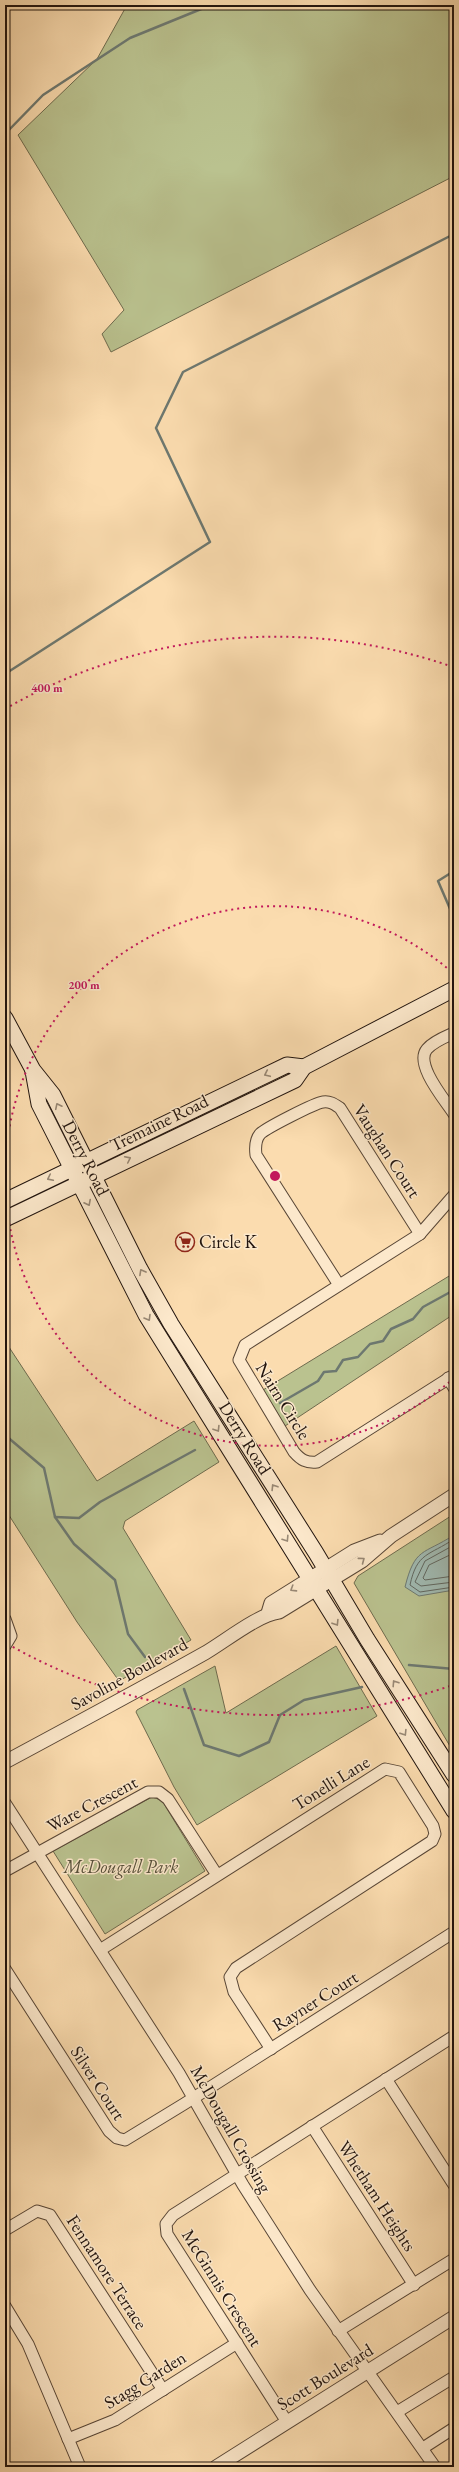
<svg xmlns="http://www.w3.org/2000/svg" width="459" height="2472" font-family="'EB Garamond',serif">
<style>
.green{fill:#bac28f;stroke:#6e6b4e}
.water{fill:#a0bab2;stroke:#6d7870}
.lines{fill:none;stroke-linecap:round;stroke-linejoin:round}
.shore{stroke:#606760;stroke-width:1}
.stream{stroke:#6d7870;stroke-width:2.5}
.minor-casing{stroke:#584636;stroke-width:13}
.tertiary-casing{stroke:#584636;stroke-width:15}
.secondary-casing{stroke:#21140e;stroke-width:17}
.minor{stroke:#fce8cb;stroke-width:11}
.tertiary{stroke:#fce8cb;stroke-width:13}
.secondary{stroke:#fce8cb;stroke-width:15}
.oneway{stroke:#998976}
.ring{fill:none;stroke:#c2185b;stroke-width:2;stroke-dasharray:2 4}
.labels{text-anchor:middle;stroke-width:3;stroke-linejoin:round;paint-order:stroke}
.street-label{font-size:18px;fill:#21140e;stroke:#fce8cb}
.poi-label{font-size:18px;fill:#21140e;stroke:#fce8cb;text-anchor:start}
.park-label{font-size:18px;font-style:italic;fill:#57513b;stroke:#fce8cb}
.centre{fill:#c2185b;stroke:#fce8cb;stroke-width:2}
.ring-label{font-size:12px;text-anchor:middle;font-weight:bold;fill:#c2185b;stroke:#fce8cb;stroke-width:3;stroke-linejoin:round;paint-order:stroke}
</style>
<rect width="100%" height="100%" fill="#fbdcaf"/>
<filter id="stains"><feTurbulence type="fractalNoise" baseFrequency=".005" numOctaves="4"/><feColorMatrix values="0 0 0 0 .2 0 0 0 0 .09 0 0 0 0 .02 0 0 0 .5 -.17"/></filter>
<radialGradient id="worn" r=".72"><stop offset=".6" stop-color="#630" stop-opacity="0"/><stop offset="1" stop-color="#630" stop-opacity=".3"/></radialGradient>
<g class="green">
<polygon points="127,5 454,5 454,101 451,114 454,122 454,176 111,352 102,334 124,310 18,135 97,59"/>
<polygon points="454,1273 454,1314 285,1426 263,1390"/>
<polygon points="5,1341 97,1481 194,1421 219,1462 125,1521 123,1528 191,1640 119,1681 77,1622 5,1509"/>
<polygon points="454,1514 454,1753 354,1583 358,1576"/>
<polygon points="336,1646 377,1716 197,1825 174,1787 136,1712 137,1710 215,1666 226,1713"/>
<polygon points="152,1797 161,1800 164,1804 205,1871 105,1934 53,1851"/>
</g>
<path class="water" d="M454,1535V1590L419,1596L405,1587C415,1547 423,1555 454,1535Z"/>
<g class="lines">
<g class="shore">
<path d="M454,1539C429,1556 417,1552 410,1585L420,1592L454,1587"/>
<polyline points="454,1545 425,1561 415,1582 421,1586 454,1582"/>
<polyline points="454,1553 429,1565 423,1578 425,1580 454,1576"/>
</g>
<g class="stream">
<polyline points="5,134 43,95 130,38 211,5"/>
<polyline points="5,674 210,542 156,428 183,372 454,234"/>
<polyline points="454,871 438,881 454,918"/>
<polyline points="280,1403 318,1381 324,1372 336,1371 343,1360 358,1357 370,1344 383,1341 391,1329 413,1319 423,1307 454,1290"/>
<polyline points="5,1435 44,1468 55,1517 74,1544 115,1580 128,1634 145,1657"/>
<polyline points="55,1517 79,1518 100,1502 195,1450"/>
<polyline points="409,1665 454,1669"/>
<polyline points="184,1689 204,1745 239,1756 269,1742 280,1715 304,1700 362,1687"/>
</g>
<g class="minor-casing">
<g id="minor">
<path d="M454,1033C445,1037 434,1041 427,1049C414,1064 445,1100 454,1114"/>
<path d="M454,1195L420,1234L245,1345L239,1360L294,1452C301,1460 306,1463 317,1462L454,1375"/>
<path d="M339,1285L256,1155C255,1147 255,1140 260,1134C266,1128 315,1103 323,1102C330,1101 334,1104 340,1108L420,1234"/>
<polyline points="448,1378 454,1388"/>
<polyline points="5,1619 11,1636 5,1646"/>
<polyline points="5,1803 179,2073 243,2185 310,2290 435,2467"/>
<polyline points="5,1871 148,1792 159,1792 168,1799 217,1875"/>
<polyline points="100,1950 385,1769 399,1772 433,1826 435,1834 432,1841 236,1968 230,1977 234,1992 271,2049"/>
<polyline points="5,1969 109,2131 117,2138 125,2140 184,2104 454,1932"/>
<polyline points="386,2079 454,2185"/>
<polyline points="312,2126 414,2285"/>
<polyline points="5,2230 37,2211 50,2215 163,2390"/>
<polyline points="5,2306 28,2344 80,2467"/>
<polyline points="338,2331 454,2259"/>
<polyline points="397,2412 454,2377"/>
<polyline points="287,2422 167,2234 166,2224 173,2215 454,2036"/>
<polyline points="68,2439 115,2420 237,2343"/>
<polyline points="423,2448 454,2428"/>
</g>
</g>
<g class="tertiary-casing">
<g id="tertiary">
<polyline points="268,1613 271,1603 354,1551 380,1541"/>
<path d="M5,1762C72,1726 139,1690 205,1653C224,1642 259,1614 279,1612L362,1561L391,1536L454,1495"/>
<polyline points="216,2467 454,2317"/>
</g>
</g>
<g class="secondary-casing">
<g id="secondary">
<polyline points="5,1018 33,1070 53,1095 140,1269 171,1324 316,1553 367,1639 454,1775"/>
<polyline points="33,1071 39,1104 146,1315 454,1811"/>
<polyline points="5,1201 287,1065 304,1067"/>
<polyline points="5,1219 295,1080 304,1067 454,989"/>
</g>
</g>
<use href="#minor" class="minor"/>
<use href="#tertiary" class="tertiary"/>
<use href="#secondary" class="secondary"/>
</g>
<defs><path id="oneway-chevron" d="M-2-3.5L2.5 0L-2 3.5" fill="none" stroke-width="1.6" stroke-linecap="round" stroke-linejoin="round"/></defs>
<g class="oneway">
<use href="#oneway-chevron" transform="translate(267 1074) rotate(155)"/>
<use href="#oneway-chevron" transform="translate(58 1106) rotate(-116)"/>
<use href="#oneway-chevron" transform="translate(128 1159) rotate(-26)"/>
<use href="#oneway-chevron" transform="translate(50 1178) rotate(154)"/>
<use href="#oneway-chevron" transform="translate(88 1203) rotate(63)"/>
<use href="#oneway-chevron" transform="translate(142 1272) rotate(-119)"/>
<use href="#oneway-chevron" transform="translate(148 1318) rotate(59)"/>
<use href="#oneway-chevron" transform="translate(217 1429) rotate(58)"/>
<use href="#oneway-chevron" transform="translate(274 1487) rotate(-122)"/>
<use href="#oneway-chevron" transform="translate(286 1539) rotate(57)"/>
<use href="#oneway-chevron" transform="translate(362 1560) rotate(-37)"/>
<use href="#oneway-chevron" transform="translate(293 1589) rotate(148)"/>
<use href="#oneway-chevron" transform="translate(336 1623) rotate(58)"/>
<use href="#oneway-chevron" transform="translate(395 1683) rotate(-123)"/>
<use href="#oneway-chevron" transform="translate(404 1733) rotate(58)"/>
</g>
<g class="ring">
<path d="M454 1378A270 270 0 0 1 5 1178M5 1174A270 270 0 0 1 454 974"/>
<path d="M450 1686A539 539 0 0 1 6 1643M5 709A539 539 0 0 1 450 666"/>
</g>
<defs>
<g id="supermarket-ring" transform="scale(1)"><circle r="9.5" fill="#fce8cb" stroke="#8f2418" stroke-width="1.5"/><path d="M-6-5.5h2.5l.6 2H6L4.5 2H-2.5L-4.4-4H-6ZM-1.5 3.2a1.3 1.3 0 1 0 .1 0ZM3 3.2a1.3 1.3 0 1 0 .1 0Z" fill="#8f2418"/></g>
</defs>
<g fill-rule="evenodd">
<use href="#supermarket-ring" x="185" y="1242"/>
</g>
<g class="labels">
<g class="street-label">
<text transform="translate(159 1123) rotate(-26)" y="6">Tremaine Road</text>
<text transform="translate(387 1151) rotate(57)" y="6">Vaughan Court</text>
<text transform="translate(86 1158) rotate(63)" y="6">Derry Road</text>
<text transform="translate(283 1401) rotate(58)" y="6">Nairn Circle</text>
<text transform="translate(245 1438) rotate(58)" y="6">Derry Road</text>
<text transform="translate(129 1674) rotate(-29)" y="6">Savoline Boulevard</text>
<text transform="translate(331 1783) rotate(-32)" y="6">Tonelli Lane</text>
<text transform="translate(92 1804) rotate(-28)" y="6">Ware Crescent</text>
<text transform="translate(315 2001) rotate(-32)" y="6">Rayner Court</text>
<text transform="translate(98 2083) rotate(57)" y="6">Silver Court</text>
<text transform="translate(231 2129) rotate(60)" y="6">McDougall Crossing</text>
<text transform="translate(377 2196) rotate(57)" y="6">Whetham Heights</text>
<text transform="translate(107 2272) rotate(57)" y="6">Fennamore Terrace</text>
<text transform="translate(222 2288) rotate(58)" y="6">McGinnis Crescent</text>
<text transform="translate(325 2377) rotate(-32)" y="6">Scott Boulevard</text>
<text transform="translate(145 2380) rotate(-32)" y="6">Stagg Garden</text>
</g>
<g class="poi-label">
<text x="199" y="1248">Circle K</text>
</g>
<g class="park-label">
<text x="121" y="1873">McDougall Park</text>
</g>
</g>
<circle cx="275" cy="1176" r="6" class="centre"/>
<g class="ring-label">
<text x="47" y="692">400 m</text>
<text x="84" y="989">200 m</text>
</g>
<rect width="459" height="2472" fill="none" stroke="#fbdcaf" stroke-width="20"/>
<rect x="6" y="6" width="447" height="2460" fill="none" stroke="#21140e" stroke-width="2"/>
<rect x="10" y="10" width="439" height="2452" fill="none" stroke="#21140e"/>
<rect width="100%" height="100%" filter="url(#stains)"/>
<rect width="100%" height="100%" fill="url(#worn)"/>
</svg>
